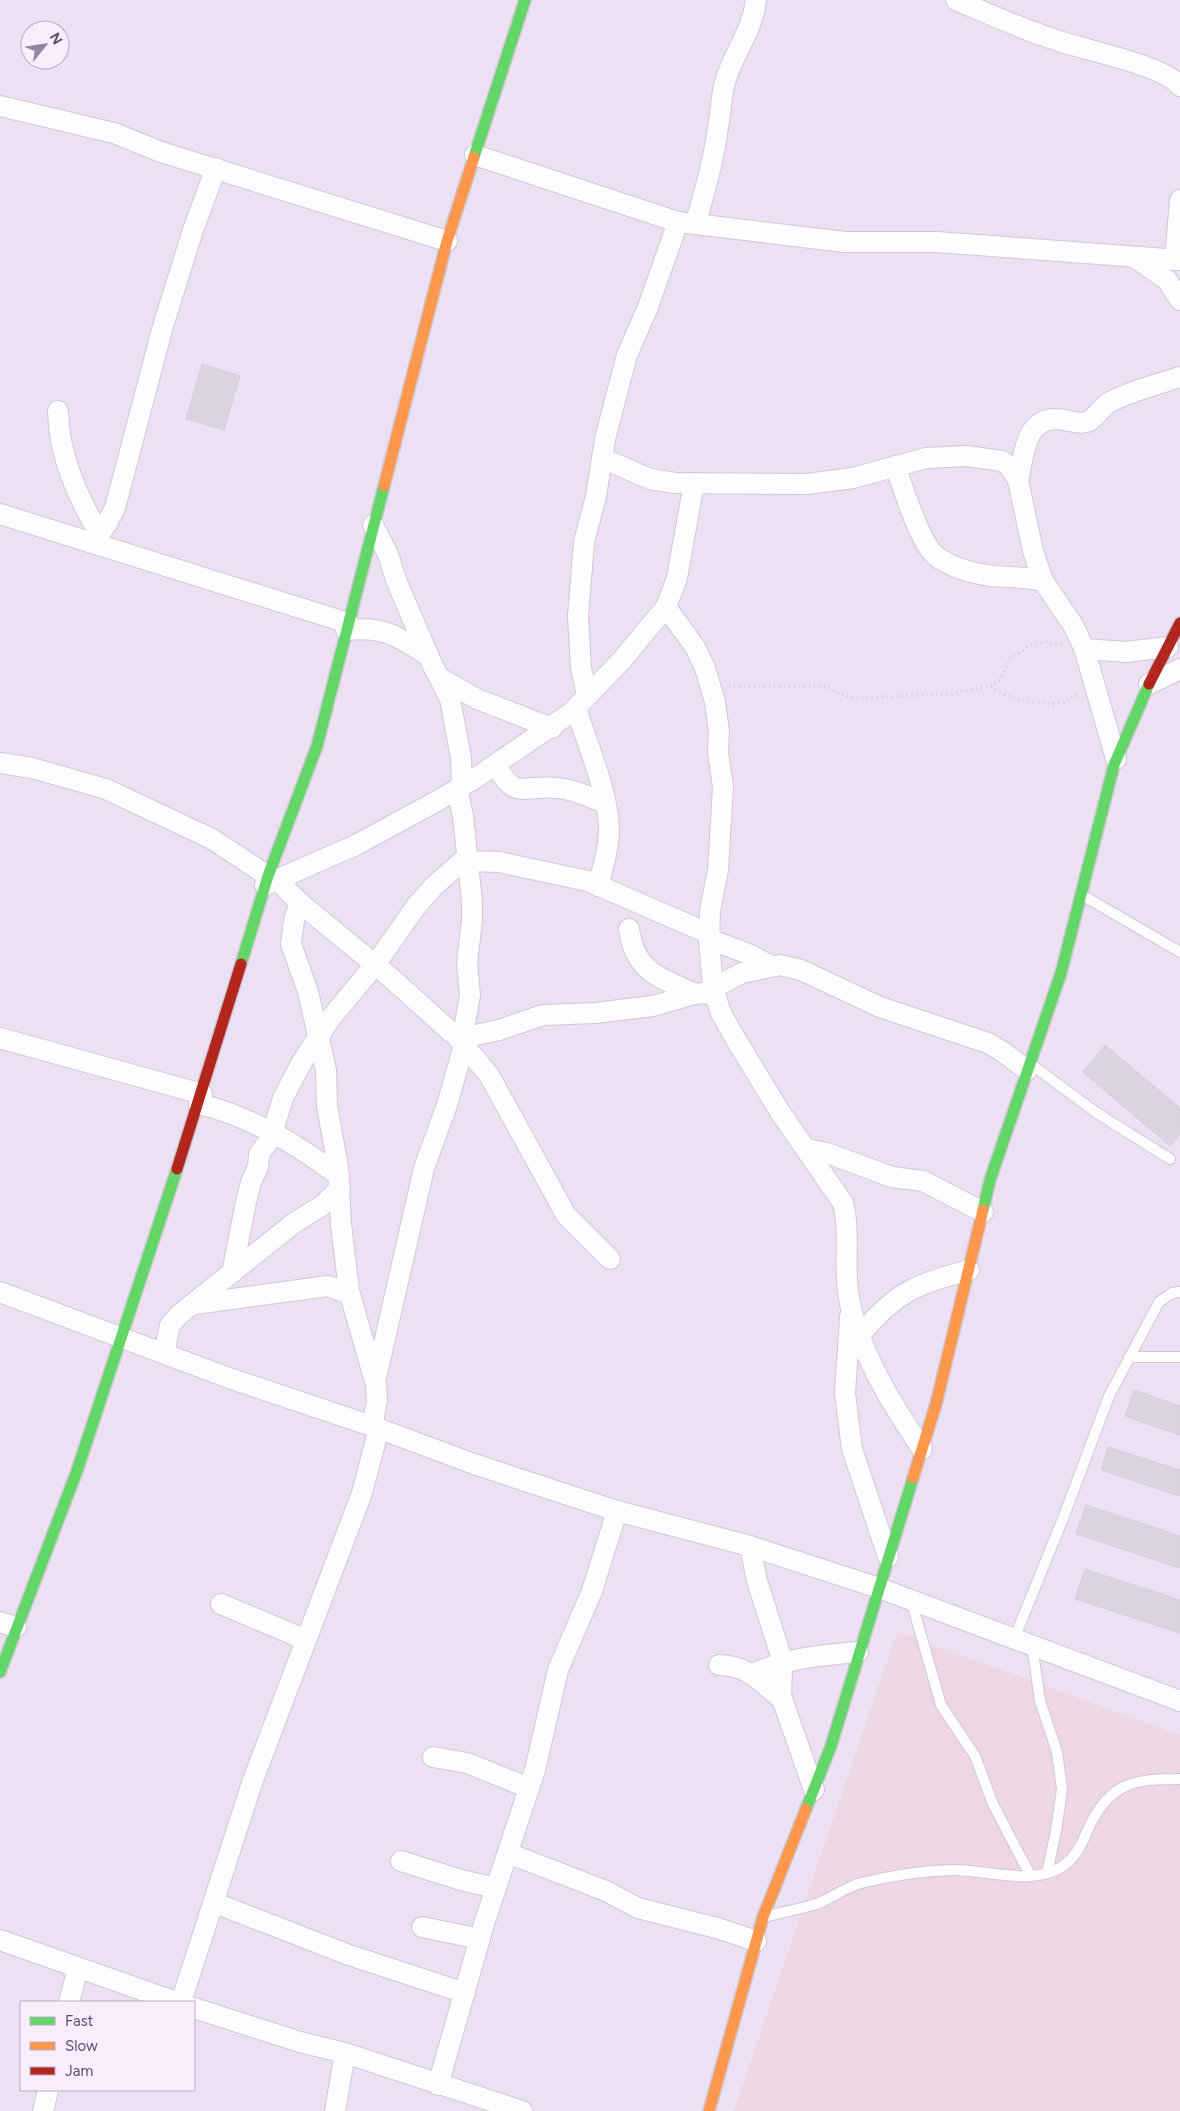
<svg xmlns="http://www.w3.org/2000/svg" width="1180" height="2111" font-family="Figtree,sans-serif">
<style>
.residential{fill:#ece0f3;fill-rule:evenodd}
.green{fill:#ecd7e2}
.building{fill:#dbd3e2;stroke:#d6cede}
.lines{fill:none;stroke-linecap:round;stroke-linejoin:round}
.lane-casing{stroke:#d1c9d6;stroke-width:12}
.street-casing{stroke:#d1c9d6;stroke-width:22}
.fast-casing{stroke:#cfc7d4;stroke-width:14}
.slow-casing{stroke:#cfc7d4;stroke-width:14}
.jam-casing{stroke:#cfc7d4;stroke-width:14}
.path{stroke:#d1cbd6;stroke-width:3;stroke-dasharray:1 4;stroke-linecap:butt}
.lane{stroke:#fdfcfe;stroke-width:10}
.street{stroke:#fdfcfe;stroke-width:20}
.fast{stroke:#63d668;stroke-width:11}
.slow{stroke:#ff974d;stroke-width:11}
.jam{stroke:#b3261e;stroke-width:11}
</style>
<rect width="100%" height="100%" fill="#f3ebf6"/>
<path class="residential" d="M0,0H1180V2111H0ZM30,30H60V60H30ZM21,2002H194V2090H21Z"/>
<polygon class="green" points="897,1632 1180,1735 1180,2111 734,2111"/>
<g class="building">
<polygon points="202,364 240,376 224,430 186,419"/>
<polygon points="1105,1045 1180,1108 1180,1134 1170,1146 1083,1072"/>
<polygon points="1134,1390 1180,1406 1180,1435 1125,1416"/>
<polygon points="1108,1447 1180,1470 1180,1496 1101,1470"/>
<polygon points="1086,1505 1180,1536 1180,1568 1076,1534"/>
<polygon points="1085,1569 1180,1600 1180,1633 1075,1599"/>
</g>
<g class="lines">
<g class="lane-casing">
<g id="lane">
<polyline points="1082,895 1180,952"/>
<polyline points="1032,1065 1097,1113 1170,1159"/>
<polyline points="1129,1357 1180,1357"/>
<polyline points="911,1600 941,1705 975,1756 993,1804 1030,1875"/>
<polyline points="1014,1639 1064,1516 1109,1396 1159,1302 1172,1293 1180,1292"/>
<polyline points="1032,1645 1040,1701 1057,1752 1062,1789 1056,1831 1047,1873"/>
<path d="M768,1916C784,1912 800,1909 816,1904C831,1899 845,1887 861,1883C890,1876 921,1871 951,1870C986,1869 1032,1887 1063,1866C1078,1856 1083,1840 1090,1825C1111,1782 1135,1779 1180,1779"/>
</g>
</g>
<g class="street-casing">
<g id="street">
<path d="M956,0C989,14 1021,29 1056,40C1084,50 1164,65 1180,86"/>
<polyline points="0,106 114,133 161,152 447,241"/>
<polyline points="475,155 678,222 845,242 937,242 1180,260"/>
<path d="M695,224C705,192 714,160 718,127C721,112 721,97 725,82C734,51 752,33 756,0"/>
<polyline points="1134,257 1167,280 1180,300"/>
<polyline points="1175,260 1180,200"/>
<path d="M58,411C59,456 77,496 100,535"/>
<polyline points="602,458 650,479 676,483 807,484 853,478 926,458 967,456 1002,461 1010,467 1018,480 1033,551 1043,581 1073,625 1084,648 1116,759"/>
<path d="M895,466C904,489 919,542 936,556C948,566 971,573 986,575C1005,578 1024,576 1043,581"/>
<path d="M1018,481C1024,457 1024,418 1057,419C1066,419 1077,425 1087,422C1097,418 1101,406 1110,402C1130,391 1159,384 1180,377"/>
<polyline points="0,514 348,623"/>
<polyline points="373,525 388,554 396,580 431,662 450,699 461,758 462,786"/>
<polyline points="93,543 106,525 115,508 163,326 193,230 216,168"/>
<path d="M666,607L695,647L705,668L715,702L719,731L718,752L723,787L718,870L710,911L709,939L713,988L721,1013L735,1038L780,1112L843,1203C851,1234 843,1267 849,1298C858,1350 893,1406 922,1449"/>
<path d="M346,630C385,626 397,636 429,656"/>
<polyline points="1084,649 1126,652 1168,647"/>
<polyline points="440,678 477,699 552,728"/>
<polyline points="1149,684 1180,669"/>
<polyline points="587,696 581,668 578,616 584,542 596,496 605,439 627,355 648,307 678,222"/>
<path d="M576,708C587,744 608,791 609,828C609,848 603,867 598,886"/>
<polyline points="0,763 32,768 106,789 212,839 268,876"/>
<path d="M496,765C516,802 523,784 557,788C574,789 589,797 605,803"/>
<polyline points="457,789 463,816 472,901 472,920 467,963 470,995 463,1036"/>
<polyline points="467,861 499,862 588,881 710,934"/>
<polyline points="277,880 300,903 390,977 451,1032 467,1037 499,1030 543,1015 595,1013 653,1006 695,994 704,993 716,996"/>
<polyline points="265,885 356,845 437,801 474,779 572,712 621,661 666,607 677,578 694,483"/>
<polyline points="300,903 294,920 291,944 308,992 326,1070 327,1106 338,1167 341,1224 349,1291 376,1385 377,1401 372,1426"/>
<path d="M629,929C635,973 660,977 695,994"/>
<polyline points="709,939 751,955 769,965"/>
<polyline points="713,988 742,973 780,965 801,970 880,1007 988,1043 1003,1052 1027,1070"/>
<polyline points="457,1037 489,1075 566,1215 610,1259"/>
<polyline points="0,1038 202,1094"/>
<path d="M199,1104C250,1116 298,1145 339,1176"/>
<polyline points="807,1149 827,1153 892,1177 923,1181 983,1212"/>
<polyline points="232,1273 246,1202 251,1182 258,1167 259,1154 271,1138 283,1098 302,1062 330,1019 375,965 417,905 434,886 467,857"/>
<polyline points="0,1292 229,1378 372,1426 474,1464 617,1511 750,1546 879,1588 1180,1701"/>
<polyline points="195,1304 328,1286 350,1294"/>
<polyline points="850,1317 845,1393 852,1449 888,1557"/>
<path d="M860,1335C897,1291 915,1285 969,1270"/>
<polyline points="164,1353 170,1325 180,1314 294,1223 323,1205 340,1188"/>
<polyline points="376,1378 424,1168 447,1105 464,1045"/>
<polyline points="750,1546 757,1581 780,1653 782,1668 781,1696 814,1790"/>
<polyline points="221,1604 306,1640"/>
<polyline points="0,1622 16,1627"/>
<path d="M719,1665C750,1666 760,1682 783,1700"/>
<path d="M753,1674C786,1658 822,1655 858,1652"/>
<polyline points="433,1757 467,1763 529,1788"/>
<polyline points="508,1853 606,1891 638,1908 717,1928 756,1941"/>
<polyline points="401,1861 461,1880 496,1888"/>
<polyline points="215,1903 349,1955 465,1993"/>
<polyline points="422,1927 480,1939"/>
<polyline points="0,1940 176,2002"/>
<polyline points="69,2002 78,1968"/>
<polyline points="181,2002 253,1780 362,1493 379,1428"/>
<polyline points="194,2008 300,2042 345,2053 522,2111"/>
<polyline points="438,2085 484,1924 535,1770 558,1670 592,1591 617,1511"/>
<polyline points="43,2111 48,2090"/>
<polyline points="335,2111 345,2053"/>
</g>
</g>
<g class="fast-casing">
<g id="fast">
<polyline points="474,157 525,0"/>
<polyline points="241,964 268,876 317,746 384,486"/>
<polyline points="983,1210 990,1180 1061,973 1114,765 1149,684"/>
<polyline points="0,1672 77,1471 177,1169"/>
<polyline points="806,1809 831,1746 913,1478"/>
</g>
</g>
<g class="slow-casing">
<g id="slow">
<polyline points="384,486 447,241 474,157"/>
<polyline points="913,1478 936,1404 983,1210"/>
<polyline points="709,2111 763,1917 806,1809"/>
</g>
</g>
<g class="jam-casing">
<g id="jam">
<polyline points="1149,684 1180,623"/>
<polyline points="177,1169 241,964"/>
</g>
</g>
<g class="path">
<polyline points="729,686 823,686 845,696 854,698 951,694 993,685 1001,679 1009,659 1033,644 1045,642 1063,645"/>
<path d="M991,687C1005,697 1043,707 1061,703C1068,701 1072,696 1079,694"/>
</g>
<use href="#lane" class="lane"/>
<use href="#street" class="street"/>
<use href="#fast" class="fast"/>
<use href="#slow" class="slow"/>
<use href="#jam" class="jam"/>
</g>
<rect x="20" y="2001" width="175" height="90" fill="#f8edfd" stroke="#baadc5"/>
<rect x="30" y="2017" width="25" height="8" fill="#63d668" stroke="#baadc5"/>
<text x="65" y="2026" font-size="15" fill="#5d4e72">Fast</text>
<rect x="30" y="2042" width="25" height="8" fill="#ff974d" stroke="#baadc5"/>
<text x="65" y="2051" font-size="15" fill="#5d4e72">Slow</text>
<rect x="30" y="2067" width="25" height="8" fill="#b3261e" stroke="#baadc5"/>
<text x="65" y="2076" font-size="15" fill="#5d4e72">Jam</text>
<g transform="translate(45 45) rotate(60)"><circle r="24" fill="#f8edfd" stroke="#baadc5"/>
<path d="M0-4L9 19L0 12L-9 19Z" fill="#9285a0"/>
<text y="-8" font-size="14" font-weight="bold" text-anchor="middle" fill="#5d4e72">N</text>
</g>
</svg>
